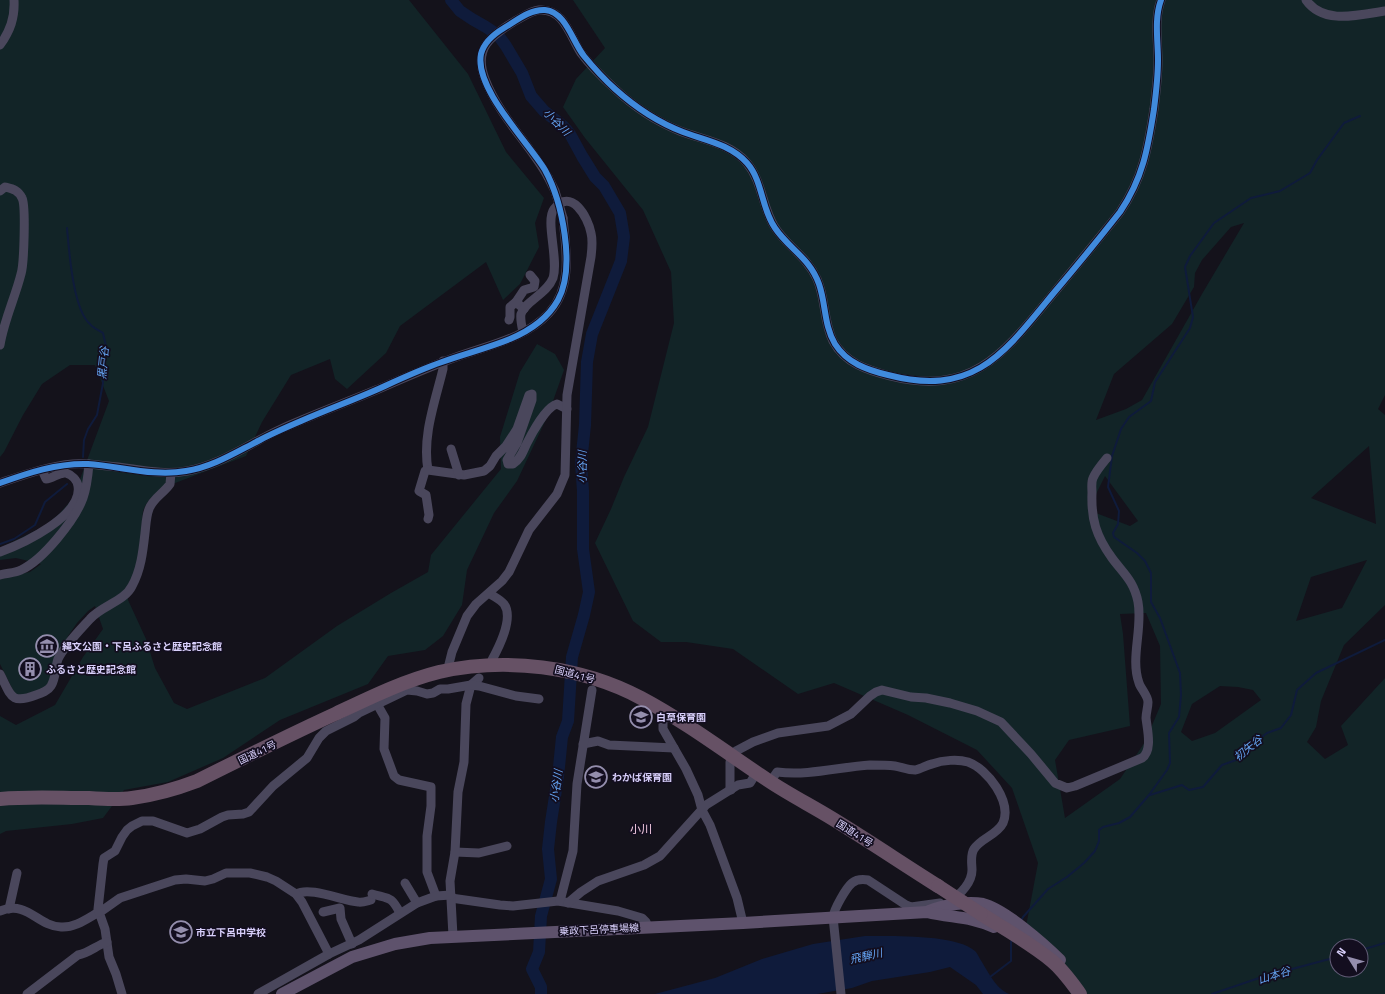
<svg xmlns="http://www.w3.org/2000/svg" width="1385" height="994" font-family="'Titillium Web','Noto Sans JP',sans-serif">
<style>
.green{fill:#122427;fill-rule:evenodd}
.water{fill:#0f1b3b}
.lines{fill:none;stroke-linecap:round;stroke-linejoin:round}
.stream{stroke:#0f1b3b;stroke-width:2}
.river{stroke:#0f1b3b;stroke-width:12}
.minor{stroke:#4a475c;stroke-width:9}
.major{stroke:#5e526c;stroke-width:12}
.highway{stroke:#665165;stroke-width:14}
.minor-bridge{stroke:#4a475c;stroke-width:9}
.highway-bridge{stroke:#665165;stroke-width:14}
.cycleway-casing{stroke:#130e1f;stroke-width:8}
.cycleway{stroke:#408adc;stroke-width:6}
.labels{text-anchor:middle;stroke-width:3.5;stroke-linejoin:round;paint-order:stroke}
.poi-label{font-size:10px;font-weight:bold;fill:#d9d0fc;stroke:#130e1f;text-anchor:start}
.street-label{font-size:10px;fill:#d9d0fc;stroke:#130e1f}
.water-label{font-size:11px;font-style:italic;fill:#65a5f4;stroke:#130e1f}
.neighbourhood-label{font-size:11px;fill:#fcd2e9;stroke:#130e1f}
</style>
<rect width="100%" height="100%" fill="#14121b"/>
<g class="green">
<path d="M0,0H409L468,74L506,152L544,198L535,223L539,247L520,284L503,300L486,262L400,326L386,353L347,389L335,379L330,359L291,375L262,422L246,456L162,488C154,495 147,500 143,511C141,528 140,571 129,582L128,600L146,639L155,668L174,703L187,709L265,678L337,626L391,593L428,572L431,555L501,469L500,437L520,372L537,344L555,354L564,370L548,415L517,481L494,513L467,570L462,605L443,636L425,650L388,656L368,684L280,720L223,758L168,782L124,790L103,818L72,824L6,831L0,834V716L16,725L55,705L83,657L103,629L95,606L88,611L77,623L68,636L52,679L44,688L20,696L15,694L0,664V578L30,572L41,564L16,558L0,560V548L45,526L60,513L73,498L109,401L95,365H70L42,384L23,415L4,452L0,457Z"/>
<path d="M573,0H1385V395L1378,409L1385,415V605L1344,645L1321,701L1316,727L1307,742L1325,759L1348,745L1341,726L1385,678V994H1082L1024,937L1038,863L1012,788L977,750L908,715L834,683L798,694L733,649L686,642H661L633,621L595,543L611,509L624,477L648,427L674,323L671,272L643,210L585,138L563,107L576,79L605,48ZM1244,223L1202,294L1142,400L1126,409L1096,420L1114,374L1172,324L1194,287L1195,273L1202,260L1231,227ZM1369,446L1376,524L1311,498ZM1105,476L1138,521L1130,526L1088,510ZM1367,560L1342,608L1296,621L1311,577ZM1146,613L1160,646L1161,704L1145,742L1120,779L1065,818L1055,760L1069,740L1130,726L1123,634L1120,614ZM1220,686L1238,687L1253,690L1261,700L1215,733L1192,741L1181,732L1192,704ZM1337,946H1361V970H1337Z"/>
</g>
<path class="water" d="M865,936C889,936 957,934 975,951C977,953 979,957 980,959C988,971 995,988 1009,994H983L976,985L950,967L930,972L872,981L852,988L817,994H655L715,978L762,959L813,944Z"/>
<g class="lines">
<g class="stream">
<path d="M67,228C69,250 73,310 90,324C93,328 98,330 103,333L106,346L102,369L103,383L97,415L88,429L84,440L83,457"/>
<polyline points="0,544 14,539 35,525 45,502 67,484"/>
<polyline points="1150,795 1182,785 1189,790 1203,787 1222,765 1236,760 1251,745 1267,733 1281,728 1291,715 1297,690 1316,673 1385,640"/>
<polyline points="1021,921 1023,917 1048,889 1067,877 1084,863 1095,851 1099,841 1099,830 1103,827 1119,823 1130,817 1149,795 1167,770 1170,763 1169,733 1179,717 1181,695 1180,673 1160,618 1151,602 1151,573 1145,561 1137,553 1114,537 1113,533 1118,524 1119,511 1108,487 1112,456 1121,429 1129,417 1151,401 1155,382 1190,328 1193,317 1185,267 1190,256 1214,223 1251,198 1280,191 1310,173 1317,160 1344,123 1360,116"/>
<polyline points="1361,950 1385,943"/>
<polyline points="990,977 1011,961 1011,942 1012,940"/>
<polyline points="1212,994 1262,977 1337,957"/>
</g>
<polyline class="river" points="451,0 460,11 472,19 486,27 498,35 506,46 522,73 531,96 544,111 563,126 570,134 582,156 595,177 604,186 620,213 624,237 621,261 592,334 587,362 585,425 581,463 583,491 583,549 589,592 584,615 572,657 568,721 562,737 558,777 551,822 548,849 551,879 541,916 539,952 532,969 541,987 541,994"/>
<g class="minor">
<path d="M1306,0C1324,25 1358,15 1385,11"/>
<path d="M0,45C10,31 15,18 14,0"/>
<path d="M548,177C529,143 499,116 485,79C473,48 491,36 515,21C523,17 530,11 539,10C564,8 570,36 581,53C590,65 602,77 614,88C633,106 655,121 680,131C703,140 730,143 747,163C762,181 762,206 774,226C786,246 807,256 817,279C826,299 823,321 833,341C845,363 867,370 890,376C973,397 1005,352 1053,294C1075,267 1098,240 1120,212C1143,178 1148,148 1154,109C1156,93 1158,77 1158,60C1158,41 1154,19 1161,0"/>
<path d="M0,191L5,187C13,189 18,190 22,198C26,205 24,265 21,274C15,298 4,320 0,345"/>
<polyline points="524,309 516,302 524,290 534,287 535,281 530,275"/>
<polyline points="509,320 510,317 510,307 516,302"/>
<path d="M443,361V369C435,402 422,436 428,470L464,475L484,471L490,466L496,456L506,446L517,429L529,395L532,394V400L517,443L507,460L508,464H513C521,459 523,451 527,443C532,433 546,407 557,404L567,409"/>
<polyline points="451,449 459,475"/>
<path d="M0,483C24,475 48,466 73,464C85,463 97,465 108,466C134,468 161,476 187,471C221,465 250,443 281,429C312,415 345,403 376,390C404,378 431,366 459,356C490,345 526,338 549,313C573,287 566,250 563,218"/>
<polyline points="428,519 429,515 426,495 419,491 425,471 428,470"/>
<path d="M0,552C22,544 83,516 78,486C77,480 72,475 66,473C58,472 53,479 46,479L42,470"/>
<path d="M0,575C7,573 15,573 21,570C43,560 75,520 83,498C87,487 88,476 89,464"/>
<path d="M489,593C494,597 500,599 504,604C514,618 499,647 492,660"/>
<path d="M449,670V664L452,652L467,616L476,604L502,581L509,572L529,530L557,494L565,475L567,395L591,257C592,249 593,241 591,233C588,217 571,187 554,209C545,221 559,259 553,278C547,294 525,301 521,314C520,319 522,327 523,332"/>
<path d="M0,674C11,695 10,705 36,695C42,693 48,691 51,686C56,678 55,668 58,659C65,645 79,631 90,619C101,606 125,601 132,586C141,570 143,551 145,533C146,525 146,517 149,509C153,498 164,493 170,484L171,473"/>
<polyline points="377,704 385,718 384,749 394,776 399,780 431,787 431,806 427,836 427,872 436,896"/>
<polyline points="665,712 663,717 663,729 686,769 698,795 702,810 710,825 737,898 743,923"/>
<polyline points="583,744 598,741 609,745 674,748"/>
<path d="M736,751L753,742L778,733L828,726L851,714L870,696L876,692L882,690L911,697L926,698L950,703L977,711L1001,722L1031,754L1055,783L1067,788L1075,786L1142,758C1153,750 1147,729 1146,718C1146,713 1148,707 1148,702C1148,696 1141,689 1139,683C1130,658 1143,628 1138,602C1134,581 1123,573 1112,558C1096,536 1091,519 1092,493C1092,488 1091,482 1093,478C1096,471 1102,464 1107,458"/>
<polyline points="730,762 730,788 731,790"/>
<path d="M770,782L777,772C809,776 839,767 870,765C878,765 887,765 895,766C901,767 908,770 915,770C921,769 927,765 932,764C943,760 958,759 968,762C988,769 1012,802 1003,823C997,835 981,838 974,849C970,855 972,864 972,870C972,882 961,894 952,899"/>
<polyline points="455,852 479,853 507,846"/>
<polyline points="405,883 417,903"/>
<path d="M296,894C310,886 343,901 358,902C362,903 367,901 371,900"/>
<path d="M372,894C390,899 391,896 400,913"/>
<polyline points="451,898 500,905 513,906 558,901 618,911 642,918 646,922 648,927"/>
<polyline points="560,901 573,851 577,784 592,690"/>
<polyline points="568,903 581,892 598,881 644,865 660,856 706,805 738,785 750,783 757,772"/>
<polyline points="9,909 17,873"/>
<path d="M0,911C28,900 37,926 61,927C75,928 88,918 99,912L105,929L109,957L116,974L122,994"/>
<polyline points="323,912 340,908 341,919 352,944"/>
<polyline points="453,936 450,881 455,852 458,792 464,762 466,704 471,685 479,678"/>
<polyline points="329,954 302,902 296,894 276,881 267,877 250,873 226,873 213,879 205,881 186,879 175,880 120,898 103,910 99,912 98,909 103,864 104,858 115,851 122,837 127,830 132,826 142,821 153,821 187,833 200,829 222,817 228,815 243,814 249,812 273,786 307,758 319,738 326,731 354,717 359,713 407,690 417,691 427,694 433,693 440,689 448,689 471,685 479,686 516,696 539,699"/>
<path d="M27,994L78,955C89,953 97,945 107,942"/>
<polyline points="258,994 329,954 359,940 417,903 436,896 451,895"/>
<path d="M841,994L833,917C834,909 846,888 852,883C857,879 862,879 868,880L906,905L911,907L940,903"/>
</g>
<g class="major">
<path d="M929,911C943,905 968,901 983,904C1004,909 1044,944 1060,960"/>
<path d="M282,994L352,957L395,944L430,938L743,923L927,912C952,918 970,916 994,927"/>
</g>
<g class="highway">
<path d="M0,799C30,796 59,798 89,798C103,799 118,800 132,798C155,795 176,789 197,781C243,758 289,735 335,714C369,698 403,681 439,672C505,657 581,666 641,698C686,722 727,753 769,781C790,795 812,806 833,819C869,841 903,864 938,886"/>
<path d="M981,914C1005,929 1030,943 1052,961C1063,970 1072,983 1080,994"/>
</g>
<polyline class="minor-bridge" points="548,177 555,191 563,218"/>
<polyline class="highway-bridge" points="938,886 981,914"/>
<g class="cycleway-casing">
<path id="cycleway" d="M0,483C28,473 57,463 88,464C120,466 154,477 186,471C213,467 236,452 260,440C273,433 287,427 301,421C326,410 351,401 376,390C398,380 419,370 442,362C464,354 488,348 510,339C529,331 548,318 558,300C576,267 562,201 545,170C528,142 474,88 481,54C484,42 494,34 504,28C516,21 530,9 545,10C566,12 572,41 584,56C593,67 604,79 615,89C635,107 657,122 683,132C704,140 730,144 747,163C763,181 761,208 775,228C789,249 810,258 819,284C826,304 824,326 835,344C847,363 867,370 888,375C973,397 1003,355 1052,295C1075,268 1098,240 1120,212C1143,178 1148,148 1154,109C1156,93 1158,77 1158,60C1158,41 1154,19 1161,0"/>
</g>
<use href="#cycleway" class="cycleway"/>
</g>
<defs>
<g id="museum-ring" transform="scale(1.15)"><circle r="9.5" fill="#130e1f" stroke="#948ead" stroke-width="1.5"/><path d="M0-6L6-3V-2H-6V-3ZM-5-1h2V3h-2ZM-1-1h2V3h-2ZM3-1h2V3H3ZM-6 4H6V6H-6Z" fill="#948ead"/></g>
<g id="building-ring" transform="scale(1.15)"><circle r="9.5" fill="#130e1f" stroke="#948ead" stroke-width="1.5"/><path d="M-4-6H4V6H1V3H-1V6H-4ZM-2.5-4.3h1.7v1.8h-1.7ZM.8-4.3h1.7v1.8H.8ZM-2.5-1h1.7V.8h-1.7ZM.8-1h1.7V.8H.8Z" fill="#948ead"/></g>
<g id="school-ring" transform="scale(1.15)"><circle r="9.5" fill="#130e1f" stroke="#948ead" stroke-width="1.5"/><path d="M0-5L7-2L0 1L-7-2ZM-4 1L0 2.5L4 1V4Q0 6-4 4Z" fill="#948ead"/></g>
</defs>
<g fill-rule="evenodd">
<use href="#museum-ring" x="47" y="646"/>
<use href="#building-ring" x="30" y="669"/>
<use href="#school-ring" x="641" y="717"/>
<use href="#school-ring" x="596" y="777"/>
<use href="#school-ring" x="181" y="932"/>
</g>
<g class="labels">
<g class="poi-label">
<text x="62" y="650">縄文公園・下呂ふるさと歴史記念館</text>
<text x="46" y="673">ふるさと歴史記念館</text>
<text x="656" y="721">白草保育園</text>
<text x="612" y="781">わかば保育園</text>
<text x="196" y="936">市立下呂中学校</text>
</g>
<g class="street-label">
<text transform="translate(575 674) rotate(15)" y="4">国道41号</text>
<text transform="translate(257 752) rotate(-26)" y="4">国道41号</text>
<text transform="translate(855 833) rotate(32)" y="4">国道41号</text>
<text transform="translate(599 929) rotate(-3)" y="4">乗政下呂停車場線</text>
</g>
<g class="water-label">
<text transform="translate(557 122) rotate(45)" y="4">小谷川</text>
<text transform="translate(103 363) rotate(-85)" y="4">黒戸谷</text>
<text transform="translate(582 467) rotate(-89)" y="4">小谷川</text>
<text transform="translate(1248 748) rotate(-39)" y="4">初矢谷</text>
<text transform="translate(556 786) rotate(-82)" y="4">小谷川</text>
<text transform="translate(866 956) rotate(-13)" y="4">飛騨川</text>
<text transform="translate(1274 975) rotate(-17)" y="4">山本谷</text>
</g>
<g class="neighbourhood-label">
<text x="641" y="833">小川</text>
</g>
</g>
<g transform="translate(1349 958) rotate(307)"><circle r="19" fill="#130e1f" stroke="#625c77"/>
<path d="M0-3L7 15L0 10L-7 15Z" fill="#948ead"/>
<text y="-6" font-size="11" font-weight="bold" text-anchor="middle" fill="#d9d0fc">N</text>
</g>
</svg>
